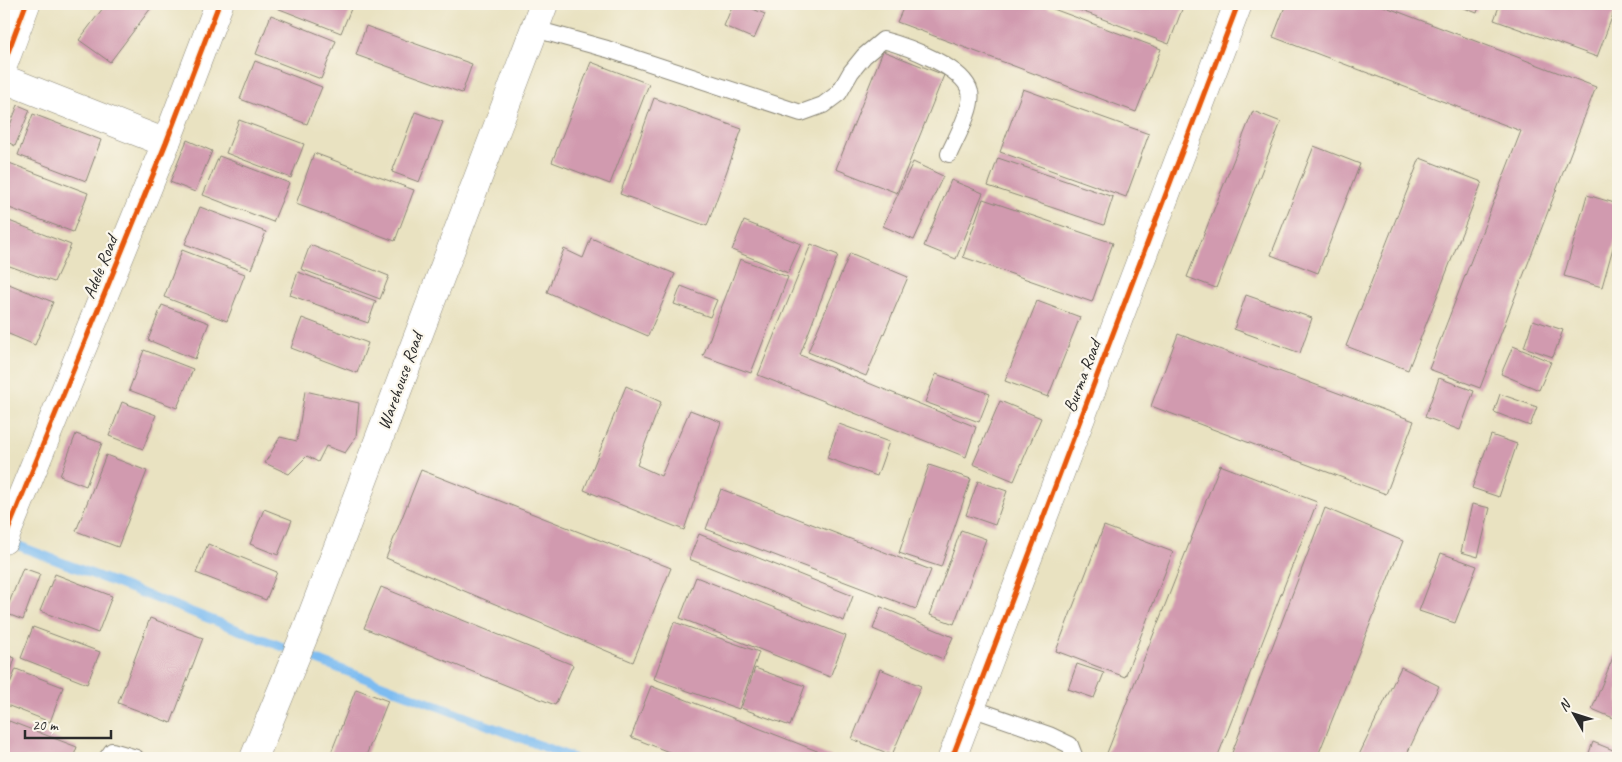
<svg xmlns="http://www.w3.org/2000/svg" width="1622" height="762" font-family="Caveat,sans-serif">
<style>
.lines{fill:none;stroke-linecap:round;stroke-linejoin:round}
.stream{stroke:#7dbcf1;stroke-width:9}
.building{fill:#d19aaf}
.service-casing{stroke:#8a8676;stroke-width:18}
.minor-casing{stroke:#8a8676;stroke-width:29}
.secondary-casing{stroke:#8a8676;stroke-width:29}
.service{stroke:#fff;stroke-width:16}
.minor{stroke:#fff;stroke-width:28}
.secondary{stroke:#fff;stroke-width:28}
.cycleway-casing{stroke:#fbf7ec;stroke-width:8}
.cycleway{stroke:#e8590c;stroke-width:5}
.labels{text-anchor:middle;stroke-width:4.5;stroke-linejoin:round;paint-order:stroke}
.street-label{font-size:18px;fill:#2b2b2b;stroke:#fbf7ec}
</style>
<rect width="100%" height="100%" fill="#fbf7ec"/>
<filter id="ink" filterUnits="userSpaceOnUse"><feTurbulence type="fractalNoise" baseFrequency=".02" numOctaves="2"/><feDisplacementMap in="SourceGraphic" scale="10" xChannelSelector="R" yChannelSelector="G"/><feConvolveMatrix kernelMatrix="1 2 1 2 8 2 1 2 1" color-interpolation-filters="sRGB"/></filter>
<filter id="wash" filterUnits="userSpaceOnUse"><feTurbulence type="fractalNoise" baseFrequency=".0096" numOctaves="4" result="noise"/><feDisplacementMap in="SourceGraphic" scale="20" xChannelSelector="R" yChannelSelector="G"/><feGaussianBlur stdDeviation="1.12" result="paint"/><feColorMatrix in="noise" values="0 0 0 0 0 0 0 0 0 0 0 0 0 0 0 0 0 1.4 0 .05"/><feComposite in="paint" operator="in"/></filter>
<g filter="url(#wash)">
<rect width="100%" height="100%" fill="#e9e2c1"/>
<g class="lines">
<polyline class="stream" points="6,541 573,758"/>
</g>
<g id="blocks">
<g class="building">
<polygon points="4,4 12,4 4,24"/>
<polygon points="106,4 154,4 110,62 79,40"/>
<polygon points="279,4 353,4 341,33 277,8"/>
<polygon points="733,4 741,4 765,14 754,39 724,26"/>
<polygon points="905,4 1040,4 1161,49 1136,112 897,22"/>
<polygon points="1063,4 1184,4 1169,44"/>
<polygon points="1286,4 1378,4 1596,87 1480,388 1429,369 1521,131 1273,37"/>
<polygon points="1454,4 1480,4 1477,13"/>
<polygon points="1500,4 1617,4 1597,57 1494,20"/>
<polygon points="271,15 336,41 321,79 256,54"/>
<polygon points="366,26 472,64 462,93 356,55"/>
<polygon points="883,51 944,75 897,193 836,169"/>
<polygon points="255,61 322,87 307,124 240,99"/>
<polygon points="591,62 649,84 610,184 552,162"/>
<polygon points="1023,89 1149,134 1126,197 1000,152"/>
<polygon points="654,98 742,129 707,226 620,194"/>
<polygon points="18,105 30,110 15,146 4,140"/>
<polygon points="1253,111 1281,122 1216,288 1187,277"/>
<polygon points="415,112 443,122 419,182 392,172"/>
<polygon points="33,114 101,140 86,181 18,155"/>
<polygon points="239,120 304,144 291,178 226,153"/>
<polygon points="187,140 212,151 195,192 170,182"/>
<polygon points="1314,146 1360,164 1318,273 1271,255"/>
<polygon points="314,153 414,190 395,241 296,204"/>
<polygon points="219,156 289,183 273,222 203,195"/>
<polygon points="998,158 1113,197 1104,225 988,186"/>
<polygon points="1420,158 1482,182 1408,370 1346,346"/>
<polygon points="4,161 88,193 73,232 4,206"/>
<polygon points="913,162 943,176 914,240 883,226"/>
<polygon points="951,180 983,193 956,259 924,246"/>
<polygon points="1587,195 1618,204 1618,230 1602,287 1564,276"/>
<polygon points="983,199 1113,243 1092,302 963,257"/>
<polygon points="200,207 266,232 251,269 185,244"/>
<polygon points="4,219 71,245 54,282 4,264"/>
<polygon points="744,221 801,244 788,273 732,250"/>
<polygon points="591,238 675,274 648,336 547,292 564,249 583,258"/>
<polygon points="811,244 838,255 800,355 976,427 966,457 758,375"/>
<polygon points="310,245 389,276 380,299 301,269"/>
<polygon points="182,250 245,274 227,321 164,297"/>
<polygon points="850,253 908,277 866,376 808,352"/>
<polygon points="740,259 788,277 751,373 703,356"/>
<polygon points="298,272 376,301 368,323 290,295"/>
<polygon points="4,282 53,302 35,345 4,332"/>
<polygon points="681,286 717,300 710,317 674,304"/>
<polygon points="1246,295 1312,318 1300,353 1234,329"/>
<polygon points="1037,301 1080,317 1048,397 1005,381"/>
<polygon points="162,305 209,323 195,359 148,340"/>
<polygon points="302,318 368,343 357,373 291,348"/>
<polygon points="1533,320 1563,330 1553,357 1524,347"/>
<polygon points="1178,334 1414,421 1386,494 1151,406"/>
<polygon points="1513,346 1551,362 1539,390 1501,374"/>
<polygon points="144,350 193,369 177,408 129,390"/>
<polygon points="936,374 990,394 979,422 925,402"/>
<polygon points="1439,378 1474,391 1460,430 1425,417"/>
<polygon points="626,386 661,402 637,465 661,476 690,410 721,422 684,530 584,490"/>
<polygon points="305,391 359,403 356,437 345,453 326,446 318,462 307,456 289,474 265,463 280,437 297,441"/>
<polygon points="1500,394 1537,407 1530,426 1494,412"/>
<polygon points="1000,401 1041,418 1014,481 973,464"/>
<polygon points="122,402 156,415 143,449 109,436"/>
<polygon points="839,424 889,442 877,476 827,458"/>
<polygon points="76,434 102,443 86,486 60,476"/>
<polygon points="1491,435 1517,444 1499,497 1472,488"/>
<polygon points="106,455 147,471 118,547 76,531"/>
<polygon points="929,465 971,479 941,567 899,553"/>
<polygon points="1220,465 1317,502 1217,758 1105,758"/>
<polygon points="421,470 671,568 633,662 386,558"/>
<polygon points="978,481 1007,491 995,525 966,515"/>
<polygon points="721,489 931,570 916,609 706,529"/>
<polygon points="1472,504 1490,508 1478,557 1461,552"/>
<polygon points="1325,508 1403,541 1317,758 1230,758"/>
<polygon points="264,509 292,520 278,555 250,544"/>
<polygon points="1104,526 1173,552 1125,677 1056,651"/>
<polygon points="961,530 986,539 954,624 930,615"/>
<polygon points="699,534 853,596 844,621 689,559"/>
<polygon points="208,544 277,572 266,600 196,573"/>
<polygon points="1441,553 1477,566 1455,623 1419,611"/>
<polygon points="23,568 40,574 23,620 5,613"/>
<polygon points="55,574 112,596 98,633 40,611"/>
<polygon points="696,577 846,636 830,677 680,618"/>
<polygon points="381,587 573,665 555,705 364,628"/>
<polygon points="881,607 953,637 943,659 873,629"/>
<polygon points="150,618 203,638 171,723 118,703"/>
<polygon points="674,622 759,652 739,709 654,679"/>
<polygon points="33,627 100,652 87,684 21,658"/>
<polygon points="1618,645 1618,720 1592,709"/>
<polygon points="4,654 15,658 9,678 4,676"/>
<polygon points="1077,664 1104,673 1094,698 1068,689"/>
<polygon points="1401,667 1439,686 1405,758 1366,758 1359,755"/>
<polygon points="755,668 805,686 790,726 741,708"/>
<polygon points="16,669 63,687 50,722 4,704 4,698"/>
<polygon points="880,669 921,686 892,755 852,739"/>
<polygon points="651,686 835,758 684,758 631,737"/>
<polygon points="356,689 388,701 365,758 329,758"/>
<polygon points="9,721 77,747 73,758 4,758 4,734"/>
<polygon points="1593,742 1618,752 1618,758 1587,758"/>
</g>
</g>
</g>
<g filter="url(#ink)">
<use href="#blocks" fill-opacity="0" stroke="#8a8676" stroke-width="1"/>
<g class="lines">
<g class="service-casing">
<g id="service">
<path d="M535,29L607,49L801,113L823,105L839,93L851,72L864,56L883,40C906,46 964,67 970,92C974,107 955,140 949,154"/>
<polyline points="971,708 1049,735 1070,745 1075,758"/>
<polyline points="107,758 112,751 136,758"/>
</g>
</g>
<g class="minor-casing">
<g id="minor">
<polyline points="4,63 26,4"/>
<polyline points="4,79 166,143"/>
<polyline points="4,540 166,143 219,4"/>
<polyline points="952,758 1238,4"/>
</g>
</g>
<g class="secondary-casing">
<polyline id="secondary" points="254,758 308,626 544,4"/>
</g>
<use href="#service" class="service"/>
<use href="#minor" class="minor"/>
<use href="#secondary" class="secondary"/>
<g class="cycleway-casing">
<g id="cycleway">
<polyline points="4,63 26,4"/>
<polyline points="4,540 166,143 219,4"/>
<polyline points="952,758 1238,4"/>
</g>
</g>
<use href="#cycleway" class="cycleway"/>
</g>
</g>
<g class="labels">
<g class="street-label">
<text transform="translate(100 267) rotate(-68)" y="6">Adele Road</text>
<text transform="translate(1082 376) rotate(-69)" y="6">Burma Road</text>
<text transform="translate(400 381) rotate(-70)" y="6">Warehouse Road</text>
</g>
</g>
<rect width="1622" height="762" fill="none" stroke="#fbf7ec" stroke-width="20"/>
<g transform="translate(1574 714) rotate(309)" stroke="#fbf7ec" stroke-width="4" paint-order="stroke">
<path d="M0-4L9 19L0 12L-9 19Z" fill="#2b2b2b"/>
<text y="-8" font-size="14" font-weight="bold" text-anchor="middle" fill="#2b2b2b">N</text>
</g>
<path d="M25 730v8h86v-8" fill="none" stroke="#2b2b2b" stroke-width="2.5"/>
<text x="32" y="730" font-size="15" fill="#2b2b2b" stroke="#fbf7ec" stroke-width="4" paint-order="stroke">20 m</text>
</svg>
